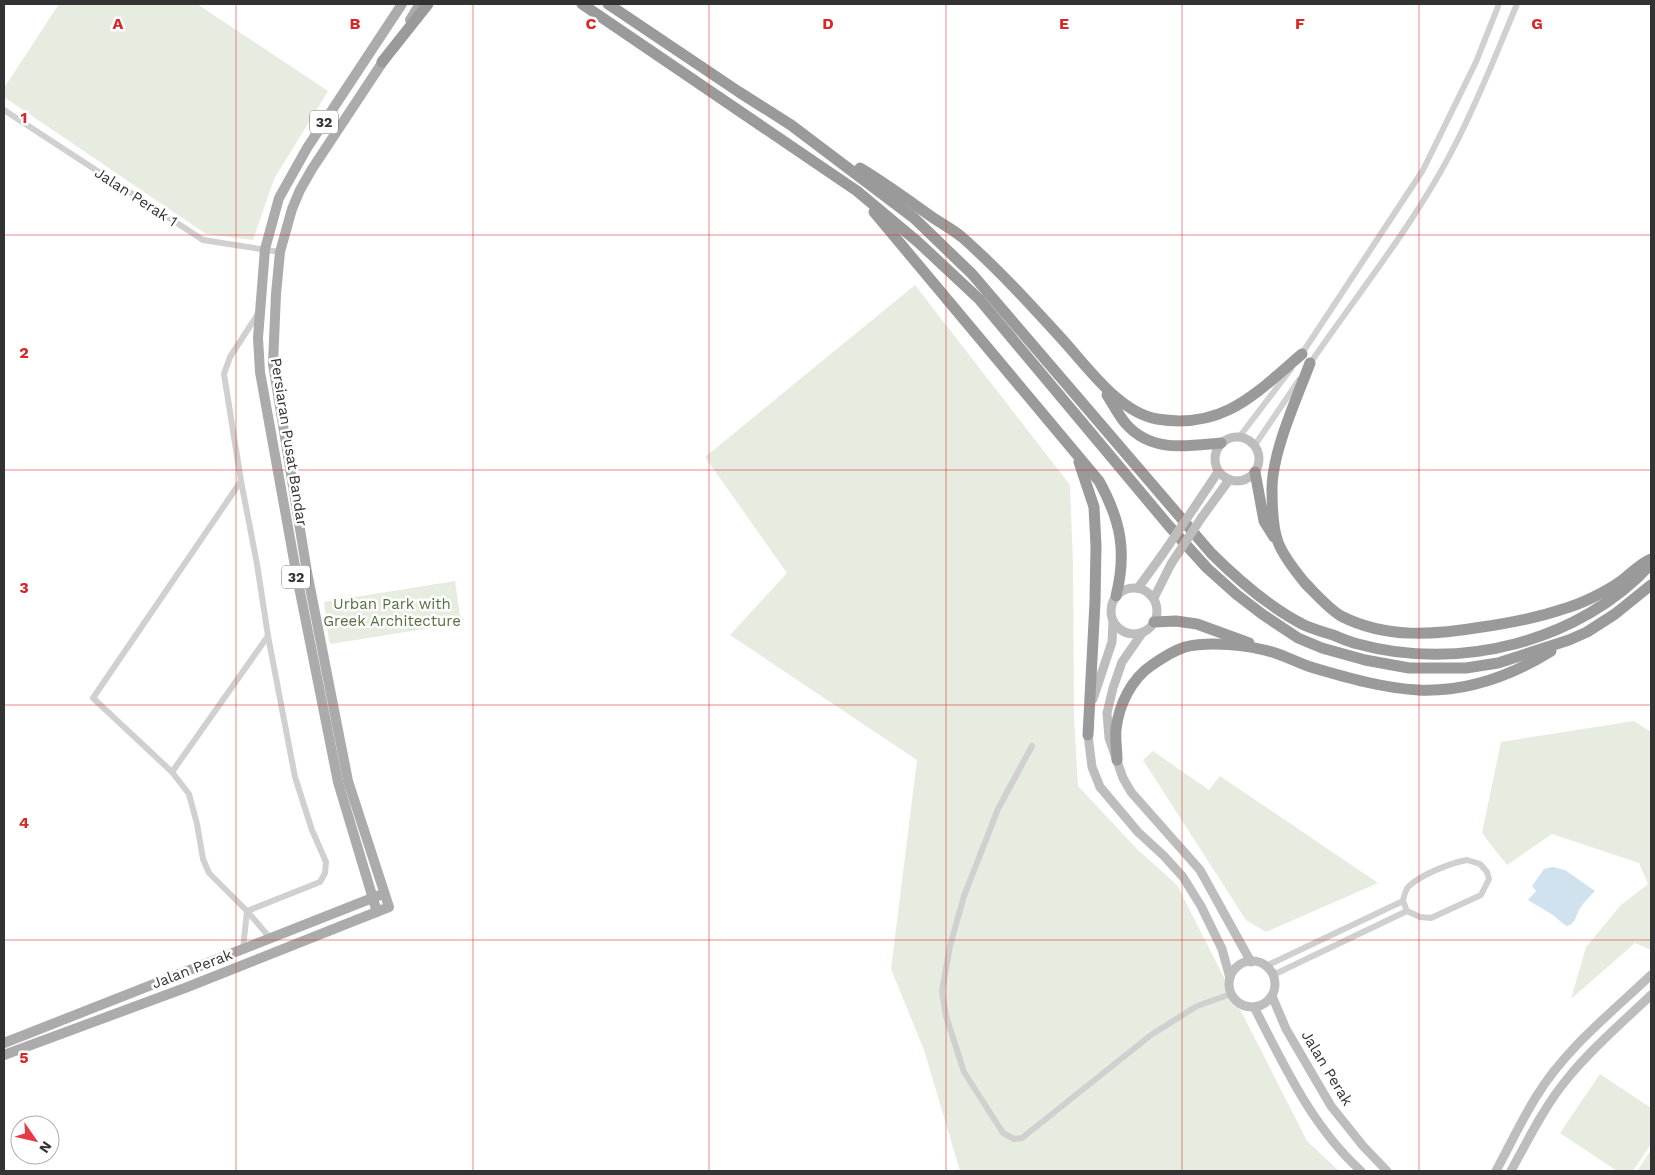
<svg xmlns="http://www.w3.org/2000/svg" width="1655" height="1175" font-family="'Work Sans',sans-serif">
<style>
.green{fill:#e6ecdf}
.water{fill:#cfe2ee}
.lines{fill:none;stroke-linecap:round;stroke-linejoin:round}
.street{stroke:#d0d0d0;stroke-width:6}
.secondary{stroke:#bdbdbd;stroke-width:9}
.primary{stroke:#ababab;stroke-width:10}
.highway{stroke:#9a9a9a;stroke-width:11}
.secondary-bridge{stroke:#bdbdbd;stroke-width:9}
.grid{fill:none;stroke:#d62828;stroke-width:1;stroke-opacity:0.55}
.labels{text-anchor:middle;stroke-width:5;stroke-linejoin:round;paint-order:stroke}
.shield{fill:#fff;stroke:#707070;stroke-width:1}
.shield-label{font-size:14px;font-weight:bold;fill:#333}
.street-label{font-size:15px;fill:#333;stroke:#fff}
.park-label{font-size:15px;fill:#56703f;stroke:#fff}
.grid-label{font-size:16px;text-anchor:middle;font-weight:bold;fill:#d62828;stroke:#fff;stroke-width:5;stroke-linejoin:round;paint-order:stroke}
</style>
<rect width="100%" height="100%" fill="#fff"/>
<g class="green">
<polygon points="59,4 197,4 328,91 274,179 253,240 206,234 4,97 4,88"/>
<polygon points="915,285 1070,485 1073,564 1074,718 1078,786 1137,849 1177,885 1307,1141 1339,1171 960,1171 924,1050 891,969 917,760 730,635 787,573 705,457"/>
<polygon points="455,581 461,623 331,644 329,641 324,602"/>
<polygon points="1634,721 1651,732 1651,950 1635,943 1571,999 1586,947 1621,905 1648,884 1639,863 1552,834 1507,865 1482,833 1501,742"/>
<polygon points="1153,751 1209,790 1220,776 1378,883 1266,932 1246,920 1143,760"/>
<polygon points="1600,1074 1651,1108 1651,1144 1633,1171 1617,1171 1560,1133"/>
<polygon points="1651,1150 1651,1171 1637,1171"/>
</g>
<path class="water" d="M1553,867L1565,870L1595,891C1590,896 1585,901 1581,907C1575,915 1577,924 1566,926L1553,915L1528,900L1536,891L1532,886L1544,869Z"/>
<g class="lines">
<g class="street">
<polyline points="4,110 203,240 280,252"/>
<polyline points="1301,355 1423,170 1476,62 1499,4"/>
<path d="M1309,365C1358,293 1414,225 1454,147C1478,101 1497,52 1517,4"/>
<polyline points="1240,436 1291,369"/>
<polyline points="1255,445 1299,380"/>
<polyline points="241,481 93,698 172,772 189,794 197,824 203,859 209,873 247,911 270,938"/>
<polyline points="1032,746 998,809 964,896 950,946 942,991 946,1016 964,1072 1003,1133 1014,1139 1022,1138 1151,1035 1197,1006 1231,994"/>
<polyline points="172,772 268,636"/>
<path d="M1467,860L1480,864L1487,872L1489,879L1481,895L1431,918L1420,917L1407,911L1403,901C1404,896 1405,890 1409,886C1422,874 1451,863 1467,860Z"/>
<polyline points="247,911 320,882 325,873 326,862 312,830 295,777 268,636 257,564 241,481 224,374 230,357 258,314"/>
<polyline points="243,949 247,911"/>
<polyline points="1266,966 1403,901"/>
<polyline points="1273,975 1407,911"/>
</g>
<g class="secondary">
<circle cx="1237" cy="459" r="22"/>
<polyline points="1194,508 1218,472"/>
<polyline points="1202,517 1229,480"/>
<circle cx="1134" cy="611" r="23"/>
<polyline points="1138,588 1162,555"/>
<polyline points="1154,598 1171,564"/>
<polyline points="1143,632 1122,662 1113,688 1107,713 1109,738 1123,778 1131,792 1200,870 1251,962"/>
<polyline points="1093,699 1112,642 1113,622"/>
<polyline points="1089,729 1088,735 1092,767 1100,787 1138,832 1164,856 1183,877 1201,906 1222,949 1230,978"/>
<circle cx="1252" cy="984" r="23"/>
<polyline points="1272,996 1286,1029 1331,1106 1363,1146 1387,1171"/>
<path d="M1254,1007C1284,1065 1312,1127 1361,1171"/>
<path d="M1496,1171C1509,1147 1521,1121 1536,1097C1565,1049 1611,1013 1651,975"/>
<path d="M1511,1171C1528,1140 1544,1107 1567,1079C1592,1048 1623,1022 1651,995"/>
</g>
<g class="primary">
<polyline points="410,20 420,4"/>
<polyline points="377,912 338,782 297,577 260,372 258,338 265,249 279,198 307,148 402,4"/>
<polyline points="4,1043 380,895"/>
<polyline points="4,1055 185,988 389,907 348,781 307,572 273,364 276,294 280,252 292,209 300,190 312,169 386,57"/>
</g>
<g class="highway">
<polyline points="582,4 857,191 918,242 979,299 1169,526 1207,568 1236,594 1262,614 1298,638 1322,648 1365,660 1409,668 1466,668 1498,663 1569,640 1587,632 1615,614 1651,585"/>
<path d="M608,4L739,92L791,125L914,218L972,274L1211,553C1239,581 1269,607 1304,625C1313,629 1323,632 1333,635C1341,638 1349,642 1358,644C1459,672 1580,642 1651,564"/>
<polyline points="382,62 428,4"/>
<path d="M860,168C885,183 908,200 932,217C942,224 954,230 963,238C998,269 1030,304 1061,338C1086,365 1119,413 1157,419C1224,430 1256,393 1302,354"/>
<path d="M874,212L1099,481C1121,521 1127,552 1116,596"/>
<path d="M1310,363C1297,398 1272,452 1272,489C1272,504 1273,529 1278,542C1283,556 1296,572 1305,583C1315,593 1329,609 1341,616C1386,639 1434,635 1482,627C1509,623 1537,618 1563,609C1581,604 1606,592 1621,581C1632,573 1639,564 1651,559"/>
<path d="M1107,395C1113,404 1119,416 1126,424C1152,453 1186,446 1221,443"/>
<polyline points="1079,462 1094,507 1096,546 1095,602 1088,735"/>
<polyline points="1255,472 1264,521 1274,537"/>
<polyline points="1154,622 1176,621 1197,624 1249,643"/>
<path d="M1117,760C1117,750 1115,739 1116,729C1119,705 1131,679 1152,665C1162,658 1173,651 1185,647C1210,641 1247,645 1272,652C1286,656 1300,664 1314,668C1348,678 1383,688 1418,690C1465,692 1511,676 1551,651"/>
</g>
<g class="secondary-bridge">
<polyline points="1162,555 1194,508"/>
<polyline points="1171,564 1202,517"/>
</g>
</g>
<path class="grid" d="M236,4V1171M473,4V1171M709,4V1171M946,4V1171M1182,4V1171M1419,4V1171M4,235H1651M4,470H1651M4,705H1651M4,940H1651"/>
<g class="labels">
<g class="shield">
<rect x="310" y="110.5" width="28" height="23" rx="4"/>
<rect x="282" y="565.5" width="28" height="23" rx="4"/>
</g>
<g class="shield-label">
<text x="324" y="127">32</text>
<text x="296" y="582">32</text>
</g>
<g class="street-label">
<text transform="translate(136 197) rotate(33)" y="5">Jalan Perak 1</text>
<text transform="translate(289 442) rotate(81)" y="5">Persiaran Pusat Bandar</text>
<text transform="translate(192 969) rotate(-21)" y="5">Jalan Perak</text>
<text transform="translate(1327 1068) rotate(59)" y="5">Jalan Perak</text>
</g>
<g class="park-label">
<text x="392" y="609">Urban Park with<tspan x="392" dy="17">Greek Architecture</tspan></text>
</g>
</g>
<g class="grid-label">
<text x="118" y="29">A</text>
<text x="355" y="29">B</text>
<text x="591" y="29">C</text>
<text x="828" y="29">D</text>
<text x="1064" y="29">E</text>
<text x="1300" y="29">F</text>
<text x="1537" y="29">G</text>
<text x="24" y="123">1</text>
<text x="24" y="358">2</text>
<text x="24" y="593">3</text>
<text x="24" y="828">4</text>
<text x="24" y="1063">5</text>
</g>
<rect width="1655" height="1175" fill="none" stroke="#333333" stroke-width="10"/>
<g transform="translate(35 1140) rotate(124)"><circle r="24" fill="#ffffff" stroke="#adadad"/>
<path d="M0-4L9 19L0 12L-9 19Z" fill="#e63946"/>
<text y="-8" font-size="14" font-weight="bold" text-anchor="middle" fill="#333333">N</text>
</g>
</svg>
